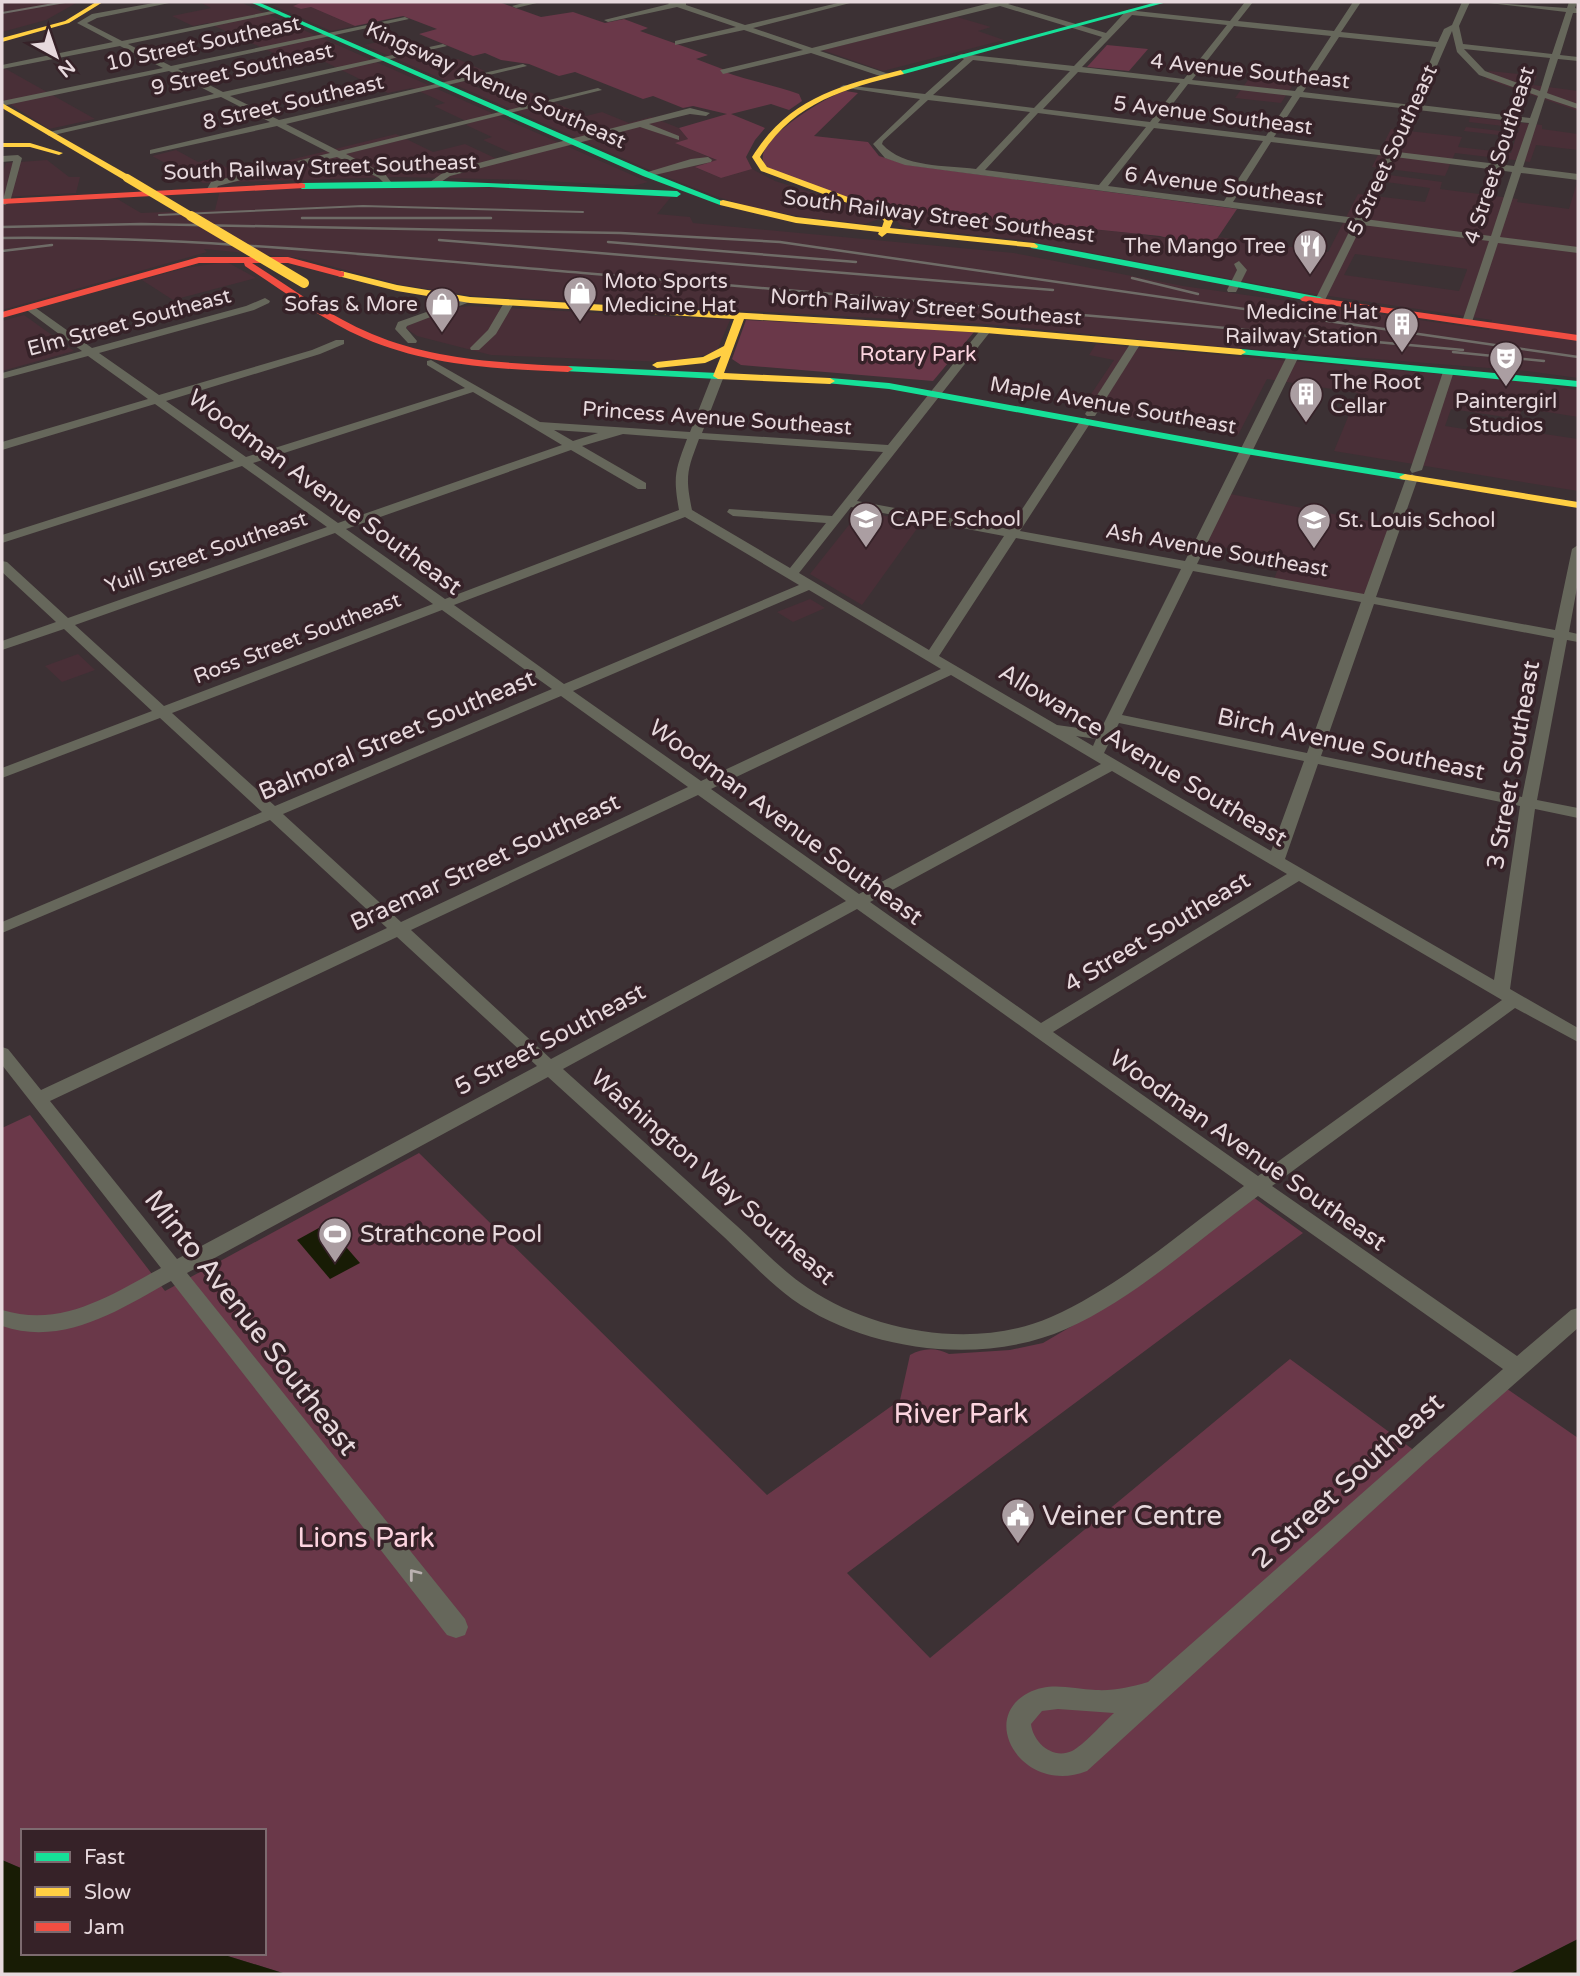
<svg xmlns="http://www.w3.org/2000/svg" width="1580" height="1976" font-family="'Varela Round',sans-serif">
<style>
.built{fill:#492f37;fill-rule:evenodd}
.green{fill:#6a3849}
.water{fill:#181c05}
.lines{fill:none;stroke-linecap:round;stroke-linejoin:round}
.street{fill:#66675b;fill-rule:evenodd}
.fast{fill:#16e098;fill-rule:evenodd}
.slow{fill:#ffcf43;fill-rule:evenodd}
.jam{fill:#f24e42;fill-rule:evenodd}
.rail-far1{stroke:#6f6c67;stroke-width:2}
.rail{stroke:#6f6c67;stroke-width:2.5}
.slow-bridge-far1{stroke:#ffcf43;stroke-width:8}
.slow-bridge{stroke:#ffcf43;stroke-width:10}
.oneway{stroke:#bab1b0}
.labels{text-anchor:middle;stroke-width:7;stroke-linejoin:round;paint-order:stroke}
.far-street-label{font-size:21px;fill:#e7d9dd;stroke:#362228}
.far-poi-label{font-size:21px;fill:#e7d9dd;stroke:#362228;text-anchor:start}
.far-park-label{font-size:21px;fill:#fcd4df;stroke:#362228}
.street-label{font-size:24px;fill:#e7d9dd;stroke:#362228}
.poi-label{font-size:24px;fill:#e7d9dd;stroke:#362228;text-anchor:start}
.near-street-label{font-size:28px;fill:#e7d9dd;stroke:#362228}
.near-park-label{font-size:28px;fill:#fcd4df;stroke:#362228}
.near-poi-label{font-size:28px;fill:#e7d9dd;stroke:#362228;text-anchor:start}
</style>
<rect width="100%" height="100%" fill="#3c3134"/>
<g class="built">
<polygon points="2,2 78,2 46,20 2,32"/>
<polygon points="200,2 240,2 648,182 633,186 528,180 396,177 203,183 152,156 176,150 198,162 211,159 237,173 396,134 433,152 465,144 497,159 514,154 483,140 492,137 466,125 470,123 434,106 445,103 412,88 388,93 313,56 291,61 208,23 193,26 172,16 211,8"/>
<polygon points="288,2 303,2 306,3 294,5 301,9 311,7 355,26 331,31 272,5"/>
<polygon points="957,17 991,27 978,31 1004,40 883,71 822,50"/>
<polygon points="378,42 410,56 423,53 444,62 458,59 485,71 456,78 493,94 520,88 586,116 602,112 629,123 651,117 679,128 688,139 676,143 718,161 697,168 721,178 752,169 775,181 862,208 879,219 865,224 804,217 754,208 715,196 659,174 364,45"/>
<polygon points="1258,66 1302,71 1281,103 1235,98"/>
<polygon points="6,69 95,119 49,129 2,99 2,70"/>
<polygon points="1489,71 1537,76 1533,85 1578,91 1578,111 1486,79"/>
<polygon points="1470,117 1542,125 1542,129 1578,134 1578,150 1536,145 1530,162 1455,153 1445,176 1372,167 1391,129 1462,137 1458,147 1511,153 1516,137 1464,131 1466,127 1518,133 1520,128 1469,122"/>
<polygon points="47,160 69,177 80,177 76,193 2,197 2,175 6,163"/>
<path d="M1389,175L1442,182L1440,189L1518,199L1517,202L1569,209L1578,179V378L1527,371L1187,344L986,324L474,296L402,285L300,258L204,249L207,252L2,310V253L16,250L2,249V204L114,197L141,213L215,210L220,190L413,186L540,188L671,197L657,214L690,217L693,223L1014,253L1183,286L1489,330L1492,320L1295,291L1024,240L906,228L900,225L890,211H914L1139,234L1180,240L1210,249L1218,237L1328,252L1358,194L1425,202L1430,188L1386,182ZM1355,254L1467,269V270L1459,291L1344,275Z"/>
<polygon points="227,262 256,278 173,300 142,280 185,268"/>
<polygon points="470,306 730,320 716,353 666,362 491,355 417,336 407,329 407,326 449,308"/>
<polygon points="24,315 74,351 2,371 2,321"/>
<polygon points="1096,344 1528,382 1578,390 1578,417 1522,408 1519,419 1451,409 1445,426 1509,436 1511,429 1578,439 1578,491 1334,451 1358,393 1267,379 1238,435 1081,409 1114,360 1089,355"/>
<polygon points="1225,493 1395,526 1369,600 1273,582 1282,558 1200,543"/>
<polygon points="860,511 921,523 862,605 810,574"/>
<polygon points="810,599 825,608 793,622 777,612"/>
<polygon points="78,654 95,670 62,682 45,666"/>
</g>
<g class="green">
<path d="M303,2H499L541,17L573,12L605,23L624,19L648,28L640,31L708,55L696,59L725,70L722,71C749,81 772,84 799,94L802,101L789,110L771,104L731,114L765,128L755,140L746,157L752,169L721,178L695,167L717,160L675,143L688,139L679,128L727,114L693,106L683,108L653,96L643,99L575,72L559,76L529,64L501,60L485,53L473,56L419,34L437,29L403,16L355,26L311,7L301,9L293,6Z"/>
<polygon points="1107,45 1148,49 1129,71 1087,67"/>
<path d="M846,91L858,93L814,136L868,142L879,156L908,165L1237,209L1210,249L1160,236L914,211C906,211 896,213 887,210C868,205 777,176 766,166C745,145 829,94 846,91Z"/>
<polygon points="746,320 974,332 933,381 741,365 732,359"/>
<path d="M30,1115L165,1291L419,1153L767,1495L900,1400L910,1355C922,1348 936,1347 949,1354L1010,1350L1043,1343L1072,1326L1253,1197L1303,1233L847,1573L930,1658L1290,1359L1419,1454L1500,1384L1578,1438V1939L1509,1974H286L218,1953H264V1831H23V1869L2,1860V1128Z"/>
</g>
<g class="water">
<polygon points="326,1224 360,1263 330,1279 297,1240"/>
<polygon points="2,1860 23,1869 23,1953 218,1953 286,1974 2,1974"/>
<polygon points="1578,1939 1578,1974 1509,1974"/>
</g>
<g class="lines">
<g class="street">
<polygon points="159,2 174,2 97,18 87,23 122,41 277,10 281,12 128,44 171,66 405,17 409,19 178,69 223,92 443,44 447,46 230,96 279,120 523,64 527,66 286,124 339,151 598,88 602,90 346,154 385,174 391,182 386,185 379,178 337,157 248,177 248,173 330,153 277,126 150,154 150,150 270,122 221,97 49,136 45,133 214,94 169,71 2,106 2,101 163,68 120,46 2,69 2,65 113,42 77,23 92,14"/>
<polygon points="527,2 541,2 516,8 512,6"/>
<path d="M667,2H686V5L745,25L842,2H854L753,28L812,48L994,2H1012L1008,4L1106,33L1127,10L1230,21L1245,2H1253L1238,21L1334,31L1353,2H1361L1341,32L1438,42L1444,29L1452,25L1462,2H1470L1459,26L1463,44L1552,54L1566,12L1480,2L1567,8L1569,2H1577L1575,8L1578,9V13H1573L1560,55L1578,57V61L1558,59L1547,93L1578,104V109L1545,98L1523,167L1578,174V180L1521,173L1500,237L1578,247V253L1498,243L1472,322L1467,325L1462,322L1489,241L1362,225L1325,300L1316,302L1315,300L1353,224L905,165L885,158L873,144L920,99L840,87L844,85L925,94L964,59L957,56L961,54L1074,66L1102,37L1000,6L820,51L889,74L886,78L811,53L723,74L720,70L803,50L744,30L675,45V41L736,27L677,7L608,22L604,20L669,4ZM1132,15L1227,25L1184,79L1082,67ZM1234,26L1331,36L1295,91L1192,80ZM1452,31L1457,52L1479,75L1538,96L1530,118L1420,105ZM1339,37L1436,47L1412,105L1303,92ZM1464,49L1550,58L1540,91L1485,71ZM973,60L1070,71L1034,108L933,95ZM1078,72L1180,83L1150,122L1043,109ZM1188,84L1292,96L1266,136L1158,123ZM1300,97L1410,109L1389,151L1274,137ZM928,100L1030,112L976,169C945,165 904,168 882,144L883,141ZM1418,110L1529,123L1514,166L1398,152ZM1038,113L1146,127L1099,185L985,170ZM1154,128L1263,141L1224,201L1108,186ZM1271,142L1387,156L1356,218L1233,202ZM1395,157L1512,172L1491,236L1365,219Z"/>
<polygon points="690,108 710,113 706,116 690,114 649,124 679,136 679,140 640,127 450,176 438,184 430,182 444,172"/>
<polygon points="2,156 18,155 22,158 10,202 5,205 2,204 13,161 2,162"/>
<polygon points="708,157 712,160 711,162 646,177 641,174 691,159"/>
<polygon points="242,174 245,175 245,179 218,186 215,191 207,189 211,182"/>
<polygon points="1239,261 1247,270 1236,292 1228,292 1227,290 1237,270 1234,264"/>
<path d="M265,298L270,301L269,303L254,310L99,353L159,395L312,350L336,340H344V344L320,354L166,401L246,457L465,388L427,365V361L431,360L540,422L690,432L712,376L718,373L724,376L702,433L888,445L982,328L986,327L991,330L990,332L857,501L1009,529L1081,420L1085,418L1091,422L1020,531L1185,561L1286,358L1292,355L1298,358L1197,564L1364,594L1406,478L1412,474L1418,478L1376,597L1555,630L1572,549L1578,545V582L1569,632L1578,634V642L1567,640L1537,800L1578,808V818L1535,809L1510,989L1578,1028V1042L1515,1008L1272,1186L1517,1356L1571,1310L1578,1308V1328L1427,1461L1087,1771C1024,1796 977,1720 1028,1693C1050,1681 1072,1689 1096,1690C1114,1691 1131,1687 1148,1682L1503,1369L1258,1196C1198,1240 1134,1299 1066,1329C983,1366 866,1352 792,1299C764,1278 739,1250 713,1227C658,1177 603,1127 548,1077L187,1273L465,1619L468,1627L465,1635L456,1638L447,1635L171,1281C119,1310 63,1347 2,1326V1310C62,1328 109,1296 161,1268L2,1065V1047L8,1049L41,1090L387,928L270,820L2,933V922L262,812L160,718L2,778V768L152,711L64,629L2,650V641L56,622L2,572V561L7,562L68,618L327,527L242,466L2,543V535L234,461L155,404L2,450V442L148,399L88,356L2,379V373L82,351L24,308L33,306L92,348L246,306ZM473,392L562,445L338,523L253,463ZM554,430L598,433L573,441ZM623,434L687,439C675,471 673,476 679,510L445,599L346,529L571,450L638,489H646V483L582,446ZM699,439L883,452L832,516L729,509L727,512L733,516L826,523L790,568L692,510C685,476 687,471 699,439ZM851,507L1004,536L929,650L799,573ZM685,517L799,585L564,684L454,605ZM335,533L433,604L164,706L75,625ZM1016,538L1181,569L1100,731L1057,725L939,656ZM1193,571L1361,602L1307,753L1122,715ZM809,590L941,669L701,781L573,691ZM1374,604L1554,638L1522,797L1321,756ZM442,610L552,689L275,806L172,713ZM951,675L1101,764L859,894L711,789ZM561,696L688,787L401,922L283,814ZM1119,723L1304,761L1271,851L1104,753ZM1076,736L1096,739L1093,746ZM1318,764L1520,806L1494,980L1285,859ZM1112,771L1287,874L1041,1023L870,902ZM698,795L846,901L551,1059L411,930ZM1299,881L1502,1000L1258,1176L1053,1032ZM857,909L1244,1186C1182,1231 1121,1286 1051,1317C976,1350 875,1333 808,1288C779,1269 754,1240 728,1218C673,1168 618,1118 563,1069ZM397,937L537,1066L177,1259L50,1101ZM1058,1709L1114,1713C1103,1723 1084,1745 1072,1751C1052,1760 1033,1742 1031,1724L1042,1711Z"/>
<polygon points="466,298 475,300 407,326 406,328 417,341 416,343 408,343 395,329 398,322"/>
<polygon points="505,301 514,303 496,334 479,350 471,350 470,348 488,330"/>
<polygon points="1132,341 1141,343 1095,416 1087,416 1085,414"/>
<polygon points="1444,369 1454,371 1422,470 1412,473 1410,470"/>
</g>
<g class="fast">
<polygon points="250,2 258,2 649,172 727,203 720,205 643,176"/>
<polygon points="1157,2 1167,2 904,74 897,72"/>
<polygon points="442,181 677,191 681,194 677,197 489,187 302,189 298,186 302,183"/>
<polygon points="1034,243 1320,297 1325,300 1320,303 1031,248 1030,246"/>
<polygon points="1241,349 1578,381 1578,387 1238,354 1236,352"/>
<polygon points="568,366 718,373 723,376 718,379 564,371 564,367"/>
<polygon points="830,378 889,383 1246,448 1405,474 1411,477 1405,480 1246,454 889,389 826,383 826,379"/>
</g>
<g class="slow">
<polygon points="96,2 103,2 69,23 2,42 2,38 65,21"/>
<path d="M901,70L904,74C844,89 794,102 760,157L767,167L883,210L893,221L890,228L1034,243L1038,246L1037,248L887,233L882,237L878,234L879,232L796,223L720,205V201L723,200L796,217L882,227L884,221L877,214L761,171L752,157C788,99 838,86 901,70Z"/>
<polygon points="2,103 130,176 131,178 124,180 2,108"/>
<polygon points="2,143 30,143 63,153 59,155 30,147 2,147"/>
<polygon points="341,271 397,285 470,297 986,327 1241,349 1246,352 1241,355 986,333 744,319 724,373 830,378 835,381 830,384 718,379 713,376 721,356 705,363 657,368 652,365 657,362 703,357 724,346 734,319 470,303 397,291 338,276 338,272"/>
<polygon points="1405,474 1578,502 1578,508 1401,479 1399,477"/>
</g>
<g class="jam">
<polygon points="302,183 305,184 305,188 2,204 2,199"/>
<path d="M199,257H288L344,272V276L341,277L288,263H252C291,288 329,316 372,334C434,360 502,363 568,366L573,369L568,372C499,369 428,366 364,338C321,319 283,291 245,266L244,263H199L2,318V312Z"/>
<polygon points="1305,296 1578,335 1578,341 1302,301 1300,299"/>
</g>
<g class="rail-far1">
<polyline points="2,13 65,2"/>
<polyline points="159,215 363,206 583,212"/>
</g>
<g class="rail">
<polyline points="302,218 491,218"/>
<polyline points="2,227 141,224 621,233 780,242 1578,357"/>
<path d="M2,238C196,236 389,257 583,273C876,296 1170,322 1463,350"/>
<polyline points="439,240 1053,290"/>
<polyline points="608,242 856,262"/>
<polyline points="2,251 52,245"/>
<polyline points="1132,278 1198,294"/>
<polyline points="1453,352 1544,361"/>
</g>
<polyline class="slow-bridge-far1" points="127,178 194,218"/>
<polyline class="slow-bridge" points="191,216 304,283"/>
</g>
<defs><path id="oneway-chevron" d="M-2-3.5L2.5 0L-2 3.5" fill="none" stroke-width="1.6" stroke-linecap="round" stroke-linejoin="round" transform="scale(1.75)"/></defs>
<use class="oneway" href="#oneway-chevron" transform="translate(414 1574) rotate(-128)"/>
<defs>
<g id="restaurant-pin" transform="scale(1.75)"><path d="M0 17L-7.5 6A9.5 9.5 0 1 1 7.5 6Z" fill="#ab9ea2" stroke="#362228"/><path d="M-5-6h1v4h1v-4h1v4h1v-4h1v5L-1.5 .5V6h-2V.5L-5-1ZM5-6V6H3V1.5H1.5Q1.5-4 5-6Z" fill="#fff"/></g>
<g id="shop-pin" transform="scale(1.75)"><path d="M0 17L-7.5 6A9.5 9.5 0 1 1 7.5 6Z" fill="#ab9ea2" stroke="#362228"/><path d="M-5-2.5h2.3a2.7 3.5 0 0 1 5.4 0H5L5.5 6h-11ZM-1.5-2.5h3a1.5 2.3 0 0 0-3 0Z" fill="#fff"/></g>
<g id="building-pin" transform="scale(1.75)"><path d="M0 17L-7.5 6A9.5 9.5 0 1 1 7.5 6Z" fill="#ab9ea2" stroke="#362228"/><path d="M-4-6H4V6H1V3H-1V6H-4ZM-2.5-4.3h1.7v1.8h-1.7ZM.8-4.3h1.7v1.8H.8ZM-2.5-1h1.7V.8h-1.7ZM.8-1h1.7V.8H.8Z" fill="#fff"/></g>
<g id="theatre-pin" transform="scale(1.75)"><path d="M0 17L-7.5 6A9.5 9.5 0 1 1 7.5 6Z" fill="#ab9ea2" stroke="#362228"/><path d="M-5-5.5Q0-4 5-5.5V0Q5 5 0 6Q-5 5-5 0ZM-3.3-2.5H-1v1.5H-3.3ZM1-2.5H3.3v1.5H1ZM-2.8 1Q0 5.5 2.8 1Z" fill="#fff"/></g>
<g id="school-pin" transform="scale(1.75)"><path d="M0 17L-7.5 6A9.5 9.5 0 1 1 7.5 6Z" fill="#ab9ea2" stroke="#362228"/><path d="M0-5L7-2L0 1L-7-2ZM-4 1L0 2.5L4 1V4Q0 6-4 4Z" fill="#fff"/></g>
<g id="stadium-pin" transform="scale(1.75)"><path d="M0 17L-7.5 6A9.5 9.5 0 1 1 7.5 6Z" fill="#ab9ea2" stroke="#362228"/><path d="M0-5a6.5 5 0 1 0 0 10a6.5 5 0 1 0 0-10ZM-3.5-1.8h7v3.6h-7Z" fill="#fff"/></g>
<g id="civic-pin" transform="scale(1.75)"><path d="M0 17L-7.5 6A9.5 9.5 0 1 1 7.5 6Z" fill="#ab9ea2" stroke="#362228"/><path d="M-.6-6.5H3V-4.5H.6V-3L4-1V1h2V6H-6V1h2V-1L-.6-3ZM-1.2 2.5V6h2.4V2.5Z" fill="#fff"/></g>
</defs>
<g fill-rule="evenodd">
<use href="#restaurant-pin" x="1310" y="246"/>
<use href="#shop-pin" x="580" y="293"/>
<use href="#shop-pin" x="442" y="304"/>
<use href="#building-pin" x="1402" y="324"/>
<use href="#theatre-pin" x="1506" y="358"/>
<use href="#building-pin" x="1306" y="394"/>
<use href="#school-pin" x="866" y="519"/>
<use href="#school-pin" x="1314" y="520"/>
<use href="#stadium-pin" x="335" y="1234"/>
<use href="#civic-pin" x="1018" y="1515"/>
</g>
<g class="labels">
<g class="far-street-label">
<text transform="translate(203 43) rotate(-12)" y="7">10 Street Southeast</text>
<text transform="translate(242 69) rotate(-12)" y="7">9 Street Southeast</text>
<text transform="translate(1250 71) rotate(6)" y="7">4 Avenue Southeast</text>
<text transform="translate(496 85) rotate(24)" y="7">Kingsway Avenue Southeast</text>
<text transform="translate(293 102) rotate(-13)" y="7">8 Street Southeast</text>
<text transform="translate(1213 115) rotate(7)" y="7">5 Avenue Southeast</text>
<text transform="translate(1392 150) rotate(-65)" y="7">5 Street Southeast</text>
<text transform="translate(1499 155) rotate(-72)" y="7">4 Street Southeast</text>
<text transform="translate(320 167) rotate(-2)" y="7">South Railway Street Southeast</text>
<text transform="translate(1224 186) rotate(7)" y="7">6 Avenue Southeast</text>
<text transform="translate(939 216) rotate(7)" y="7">South Railway Street Southeast</text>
<text transform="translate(926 307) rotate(4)" y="7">North Railway Street Southeast</text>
<text transform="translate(129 322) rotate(-15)" y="7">Elm Street Southeast</text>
<text transform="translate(1113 405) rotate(10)" y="7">Maple Avenue Southeast</text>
<text transform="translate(717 418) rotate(4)" y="7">Princess Avenue Southeast</text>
<text transform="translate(1217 550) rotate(10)" y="7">Ash Avenue Southeast</text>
<text transform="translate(206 552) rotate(-19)" y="7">Yuill Street Southeast</text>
<text transform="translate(297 638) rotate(-21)" y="7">Ross Street Southeast</text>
</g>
<g class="far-poi-label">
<text x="1286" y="253" text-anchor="end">The Mango Tree</text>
<text x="604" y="288">Moto Sports<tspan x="604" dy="24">Medicine Hat</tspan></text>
<text x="418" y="311" text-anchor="end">Sofas &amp; More</text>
<text x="1378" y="319" text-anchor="end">Medicine Hat<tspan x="1378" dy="24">Railway Station</tspan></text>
<text x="1330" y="389">The Root<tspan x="1330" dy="24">Cellar</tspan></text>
<text x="1506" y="408" text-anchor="middle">Paintergirl<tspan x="1506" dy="24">Studios</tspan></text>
<text x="890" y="526">CAPE School</text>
<text x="1338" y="527">St. Louis School</text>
</g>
<g class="far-park-label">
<text x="918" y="361">Rotary Park</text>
</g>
<g class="street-label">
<text transform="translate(325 492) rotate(36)" y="8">Woodman Avenue Southeast</text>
<text transform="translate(397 735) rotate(-23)" y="8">Balmoral Street Southeast</text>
<text transform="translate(1351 744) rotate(12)" y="8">Birch Avenue Southeast</text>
<text transform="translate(1143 755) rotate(31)" y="8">Allowance Avenue Southeast</text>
<text transform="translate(1513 765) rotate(-80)" y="8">3 Street Southeast</text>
<text transform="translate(786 822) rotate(36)" y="8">Woodman Avenue Southeast</text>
<text transform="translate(485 862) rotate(-25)" y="8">Braemar Street Southeast</text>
<text transform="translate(1157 932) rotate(-31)" y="8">4 Street Southeast</text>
<text transform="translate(550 1039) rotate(-28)" y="8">5 Street Southeast</text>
<text transform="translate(1248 1150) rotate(35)" y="8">Woodman Avenue Southeast</text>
<text transform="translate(713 1177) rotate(41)" y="8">Washington Way Southeast</text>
</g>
<g class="poi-label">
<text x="360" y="1242">Strathcone Pool</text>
</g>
<g class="near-street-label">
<text transform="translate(252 1322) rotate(52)" y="10">Minto Avenue Southeast</text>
<text transform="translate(1347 1480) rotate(-42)" y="10">2 Street Southeast</text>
</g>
<g class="near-park-label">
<text x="961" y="1423">River Park</text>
<text x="366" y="1547">Lions Park</text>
</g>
<g class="near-poi-label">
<text x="1042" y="1525">Veiner Centre</text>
</g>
</g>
<rect width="1580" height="1976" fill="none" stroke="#e7d9dd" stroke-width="7"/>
<rect x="21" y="1829" width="245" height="126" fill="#362228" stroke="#7d6b70" stroke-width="2"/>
<rect x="35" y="1852" width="35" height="10" fill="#16e098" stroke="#7d6b70" stroke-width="2"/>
<text x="84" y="1864" font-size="21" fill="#e7d9dd">Fast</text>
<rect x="35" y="1887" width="35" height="10" fill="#ffcf43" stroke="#7d6b70" stroke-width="2"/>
<text x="84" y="1899" font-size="21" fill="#e7d9dd">Slow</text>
<rect x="35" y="1922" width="35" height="10" fill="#f24e42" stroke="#7d6b70" stroke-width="2"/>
<text x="84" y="1934" font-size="21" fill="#e7d9dd">Jam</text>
<g transform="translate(56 56) rotate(140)" stroke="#362228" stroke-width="5" paint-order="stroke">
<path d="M0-5L12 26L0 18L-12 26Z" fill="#e7d9dd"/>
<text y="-10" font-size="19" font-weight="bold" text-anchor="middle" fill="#e7d9dd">N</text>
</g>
</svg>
